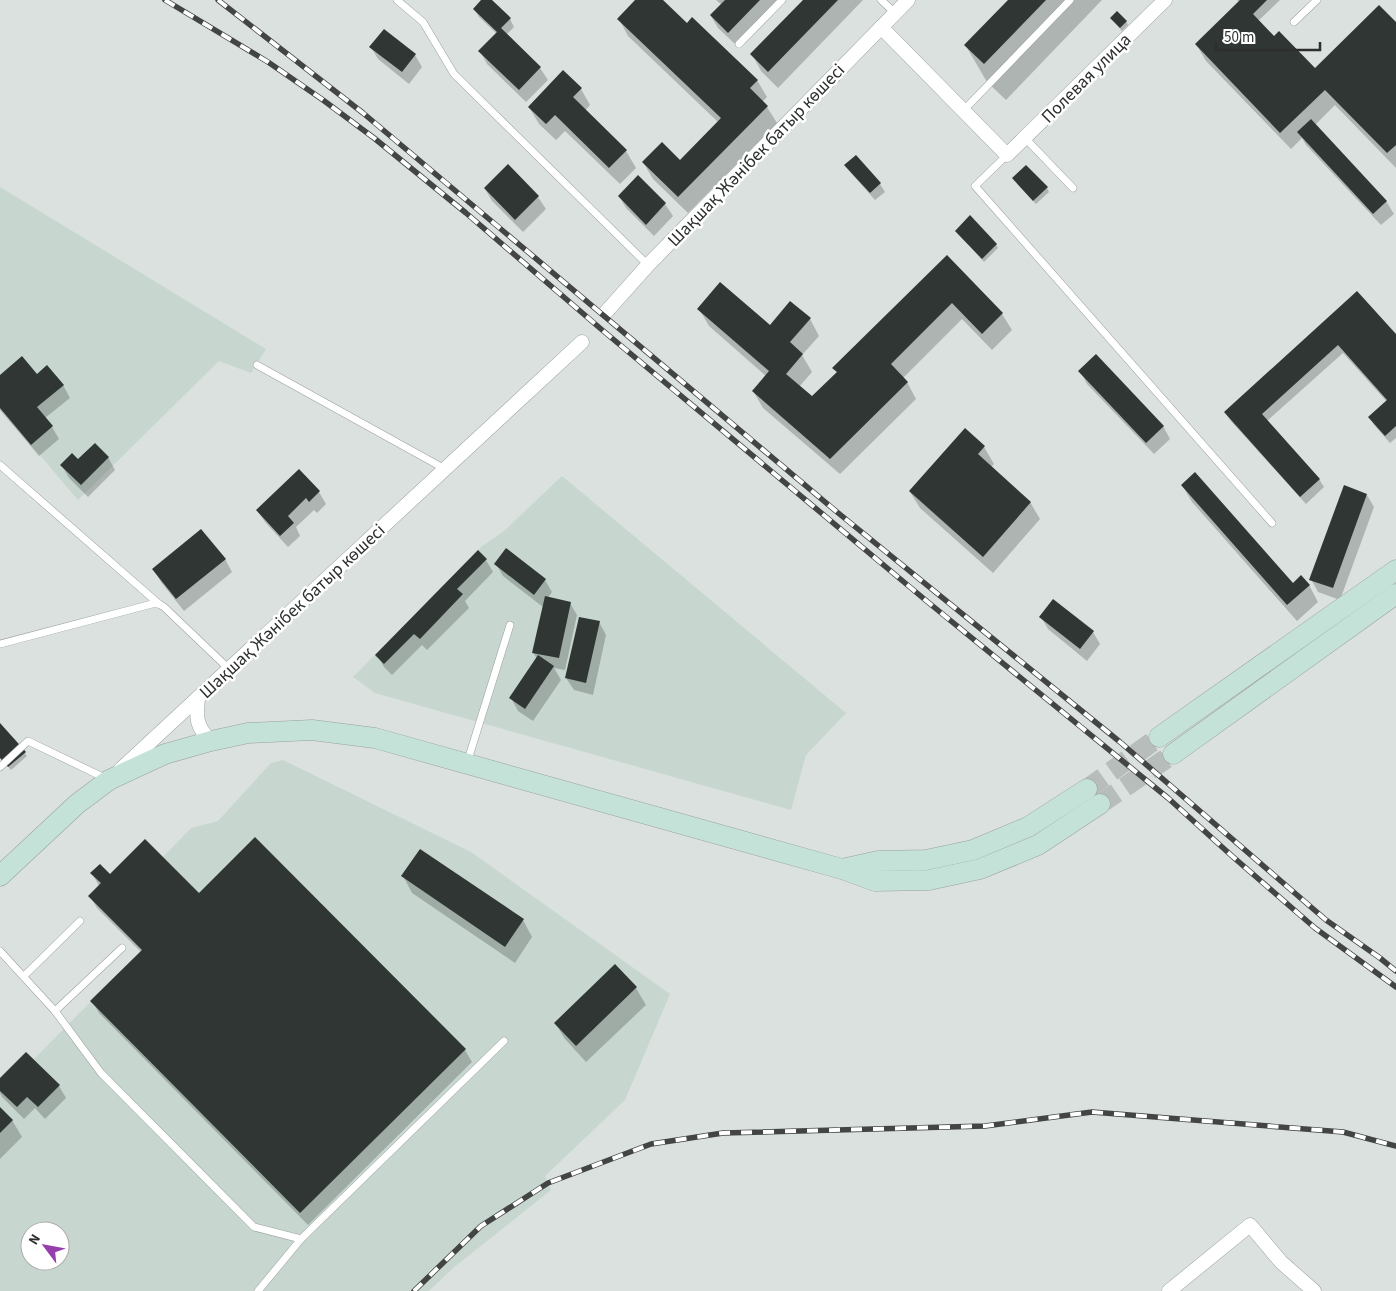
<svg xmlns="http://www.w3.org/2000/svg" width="1396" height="1291" font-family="'Source Sans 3',sans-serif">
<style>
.built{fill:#c7d7d0;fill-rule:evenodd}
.shadow{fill:#0003}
.building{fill:#303633}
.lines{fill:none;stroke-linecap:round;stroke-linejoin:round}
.secondary-tunnel{stroke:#b7bdbb;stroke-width:20;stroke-dasharray:20 10;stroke-linecap:butt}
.lane-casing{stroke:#9aa19e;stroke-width:8}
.street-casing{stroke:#9aa19e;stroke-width:15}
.secondary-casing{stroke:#9aa19e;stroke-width:21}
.lane{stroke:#fff;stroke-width:7}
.street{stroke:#fff;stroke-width:14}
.secondary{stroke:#c5e2d9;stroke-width:20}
.rail-casing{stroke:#424544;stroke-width:5.5}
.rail{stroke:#fff;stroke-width:4;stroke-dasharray:11;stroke-linecap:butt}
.labels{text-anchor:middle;stroke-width:5;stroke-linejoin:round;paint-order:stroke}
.street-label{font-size:18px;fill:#2c2f2e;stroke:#fff}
</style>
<rect width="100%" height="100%" fill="#dae1de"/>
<g class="built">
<polygon points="0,187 266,349 251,373 219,361 78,500 0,408"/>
<polygon points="562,476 846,713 806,755 791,810 375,693 353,677 481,547 504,531"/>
<path d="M283,760L471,852L670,994L625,1100L545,1176L551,1190L453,1268L429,1291H0V1078L26,1052L34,1059L142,950L88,896L100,883L90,873L100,864L110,874L145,839L163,857L191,828L218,821L271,763ZM30,1231H60V1261H30Z"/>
</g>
<g class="shadow">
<polygon points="483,0 490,0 510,19 514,27 507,34 540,68 548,80 526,102 487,64 480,51 497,34 479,17 474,9"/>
<polygon points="637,0 661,0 687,25 757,80 767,97 762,102 767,107 777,123 688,213 653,179 643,162 680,161 718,122 628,36 619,19"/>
<polygon points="716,0 779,0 735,44 718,28 711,16 722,5"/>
<polygon points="804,0 863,0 778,88 761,71 752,54"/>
<polygon points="1010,0 1102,0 1006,100 987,82 966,46"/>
<polygon points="1237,0 1280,0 1258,21 1274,38 1315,69 1396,24 1396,168 1335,105 1315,125 1386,201 1394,214 1381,225 1306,145 1302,138 1291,149 1206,61 1196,44 1239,2"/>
<polygon points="1111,18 1126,21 1128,25 1122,31"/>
<polygon points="371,47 415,55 422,67 409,84 378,59"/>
<polygon points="581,89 590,105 585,111 626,151 636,168 620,184 565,131 556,140 539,124 529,107"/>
<polygon points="846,165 880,184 885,192 875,200 851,173"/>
<polygon points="508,166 538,197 546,209 523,232 492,201 485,189"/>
<polygon points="638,176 665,204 673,216 654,236 626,208 619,196"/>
<polygon points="1013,179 1047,188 1049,192 1036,204"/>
<polygon points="956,231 996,244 998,248 984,262"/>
<polygon points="947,257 1002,314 1012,330 992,350 962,319 903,378 907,382 916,399 840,474 763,408 753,391 766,376 709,326 699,309 770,327 810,319 819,336 802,355 812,372 799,387 812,398 837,373 834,368"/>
<polygon points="1357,293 1396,336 1396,438 1390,443 1374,425 1370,417 1387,402 1343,353 1267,421 1319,479 1324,487 1306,504 1230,420 1225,412"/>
<polygon points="1080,371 1163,426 1170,439 1154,454 1087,384"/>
<polygon points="0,376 37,376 63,385 70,398 45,418 52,427 59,439 39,456 0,410"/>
<polygon points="984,447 994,464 991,467 1030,502 1040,519 993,573 920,508 910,492"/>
<polygon points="108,457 115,470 88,497 69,478 62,466"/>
<polygon points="299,470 319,492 326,504 317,513 314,510 296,527 300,536 288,547 265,522 257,510"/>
<polygon points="1182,485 1293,584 1309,585 1318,602 1297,621 1192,502"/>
<polygon points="1367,495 1374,507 1340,600 1318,592 1311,579"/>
<polygon points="225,559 232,572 184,611 161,582 154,570"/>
<polygon points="486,560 493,572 465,601 469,608 427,650 422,645 392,675 384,667 377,655"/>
<polygon points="496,564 545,580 552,592 548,598 570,603 577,615 565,670 554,668 561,680 533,721 518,711 511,698 537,659 533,652 543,607 503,576"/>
<polygon points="1041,617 1093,632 1100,644 1087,661 1048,629"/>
<polygon points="599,622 606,635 593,695 574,690 566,678"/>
<polygon points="0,726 27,756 11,770 0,757"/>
<polygon points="92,873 110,876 199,895 465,1050 472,1062 308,1225 99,1013 92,1001 141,952 97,908 90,896 99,886"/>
<polygon points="403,876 523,920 532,937 515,963 412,893"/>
<polygon points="615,966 636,988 646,1005 586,1062 565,1039 555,1023"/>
<polygon points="0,1080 59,1086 66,1098 45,1119 35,1108 24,1119 2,1097 0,1093"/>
<polygon points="0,1109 12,1120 22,1137 0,1159"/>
</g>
<g class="building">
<polygon points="481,0 492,0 511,18 501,28 541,67 519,90 478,51 497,32 473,9"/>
<polygon points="635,0 663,0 687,23 692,17 758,80 750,88 768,106 678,197 642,162 662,142 680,160 721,118 617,19"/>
<polygon points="725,0 760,0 728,33 710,15"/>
<polygon points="803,0 838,0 768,72 750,54"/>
<polygon points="1008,0 1046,0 984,64 964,45"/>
<polygon points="1240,0 1267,0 1253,14 1274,36 1279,31 1315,68 1379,5 1396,22 1396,145 1387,153 1325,90 1280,133 1195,44"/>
<polygon points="1117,11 1127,21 1120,28 1110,18"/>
<polygon points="384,29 416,54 402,72 369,47"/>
<polygon points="563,70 582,88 573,97 627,150 609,168 555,115 546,124 528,107"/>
<polygon points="1311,119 1387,201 1373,214 1297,132"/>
<polygon points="856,155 881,183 870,193 844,165"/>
<polygon points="508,164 539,196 515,220 484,188"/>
<polygon points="1026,165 1048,187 1033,201 1012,178"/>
<polygon points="638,175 666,203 646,225 618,196"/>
<polygon points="970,215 997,244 982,259 955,231"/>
<polygon points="947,255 1003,313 982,334 952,303 891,364 908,382 830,459 752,391 769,371 697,309 720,282 770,325 790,301 811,318 790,342 803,354 786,374 812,396 837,372 832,368"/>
<polygon points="1357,291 1396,334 1396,426 1385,436 1368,417 1387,400 1338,345 1262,414 1320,479 1300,497 1224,412"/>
<polygon points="1096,354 1164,426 1146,443 1078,371"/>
<polygon points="22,356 37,374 47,365 64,385 37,407 53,426 31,445 0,408 0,375"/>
<polygon points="965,428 985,446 978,454 1031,502 983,557 909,491"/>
<polygon points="95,443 109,457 81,485 60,465 72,453 78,459"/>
<polygon points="299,469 320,491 309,502 306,498 288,516 294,523 280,536 256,510"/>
<polygon points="1195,472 1293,583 1301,575 1310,585 1287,605 1181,485"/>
<polygon points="1344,485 1367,494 1333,588 1309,580"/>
<polygon points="201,529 226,559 176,599 152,569"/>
<polygon points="506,548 546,579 534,595 494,564"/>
<polygon points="478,550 487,559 457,589 463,594 420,639 414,634 384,664 375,655"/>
<polygon points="545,596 571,602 559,658 532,653"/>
<polygon points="1053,599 1094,631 1080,649 1039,617"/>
<polygon points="579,617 600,621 586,683 565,678"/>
<polygon points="538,655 554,666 525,709 509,698"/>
<polygon points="0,723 26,752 8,767 0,758"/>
<polygon points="255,837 466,1049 300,1213 90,1001 142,950 88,896 101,883 90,873 100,864 110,874 145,839 199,893"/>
<polygon points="420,849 524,919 505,947 401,876"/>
<polygon points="615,964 637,987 576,1046 554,1023"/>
<polygon points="26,1052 60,1085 38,1107 27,1097 17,1107 0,1091 0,1078"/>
<polygon points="0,1107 13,1120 0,1133"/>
</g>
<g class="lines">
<g class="secondary-tunnel">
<polyline points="1087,789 1159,737"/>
<polyline points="1100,804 1173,754"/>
</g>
<g class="lane-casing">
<g id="lane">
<polyline points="397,0 423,22 454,74 648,265"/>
<polyline points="881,0 895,13"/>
<polyline points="1294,22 1317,0"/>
<polyline points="739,44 782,0"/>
<polyline points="963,111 1070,0"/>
<polyline points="1025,138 1073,188"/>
<polyline points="1007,155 975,186 1272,523"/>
<polyline points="257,365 445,469"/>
<polyline points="0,465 159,604"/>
<polyline points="0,644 152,604 159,604 164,607 229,669"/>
<polyline points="467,763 510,625"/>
<polyline points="0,767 28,741 107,779"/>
<polyline points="0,951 55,1011 101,1073 254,1227 301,1239"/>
<polyline points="24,976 80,921"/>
<polyline points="55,1011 122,948"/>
<polyline points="258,1291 301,1239 504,1041"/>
</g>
</g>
<g class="street-casing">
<g id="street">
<polyline points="881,27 1007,155 1165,0"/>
<polyline points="606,312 648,265 908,0"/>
<path d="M198,698C196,718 196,727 211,741"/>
<polyline points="120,770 582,342"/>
<polyline points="1169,1291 1250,1225 1281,1262 1314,1291"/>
</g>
</g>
<g class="secondary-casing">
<g id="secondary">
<polyline points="1159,737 1396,570"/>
<polyline points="1173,754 1396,594"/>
<polyline points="842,869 878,861 926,860 973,850 1028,827 1087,789"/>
<polyline points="0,876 77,804 109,780 165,754 211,741 248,733 312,730 375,738 842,869 875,881 929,880 980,869 1038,845 1100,804"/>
</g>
</g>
<use href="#lane" class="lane"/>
<use href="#street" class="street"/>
<use href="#secondary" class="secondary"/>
<g class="rail-casing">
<g id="rail">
<polyline points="165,0 268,62 323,100 374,138 466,213 601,329 929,603 1168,798 1232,856 1315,928 1396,987"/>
<polyline points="218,0 363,113 837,512 1120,742 1326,920 1380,958 1396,971"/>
<polyline points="414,1291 481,1226 548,1183 651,1144 723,1133 985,1126 1092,1112 1343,1132 1396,1146"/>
</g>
</g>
<use href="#rail" class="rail"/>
</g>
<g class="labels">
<g class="street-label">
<text transform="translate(1086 78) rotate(-45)" y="6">Полевая улица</text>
<text transform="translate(756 155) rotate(-46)" y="6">Шақшақ Жәнібек батыр көшесі</text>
<text transform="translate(292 611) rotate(-43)" y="6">Шақшақ Жәнібек батыр көшесі</text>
</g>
</g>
<g transform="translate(45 1246) rotate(302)"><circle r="24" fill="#ffffff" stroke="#abacab"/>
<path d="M0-4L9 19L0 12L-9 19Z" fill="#963fac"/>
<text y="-8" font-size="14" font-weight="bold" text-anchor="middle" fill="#2c2f2e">N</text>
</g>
<path d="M1216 42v8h104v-8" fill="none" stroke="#2c2f2e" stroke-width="2.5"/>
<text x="1224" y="42" font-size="15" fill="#2c2f2e" stroke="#ffffff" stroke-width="4" paint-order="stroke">50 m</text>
</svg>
